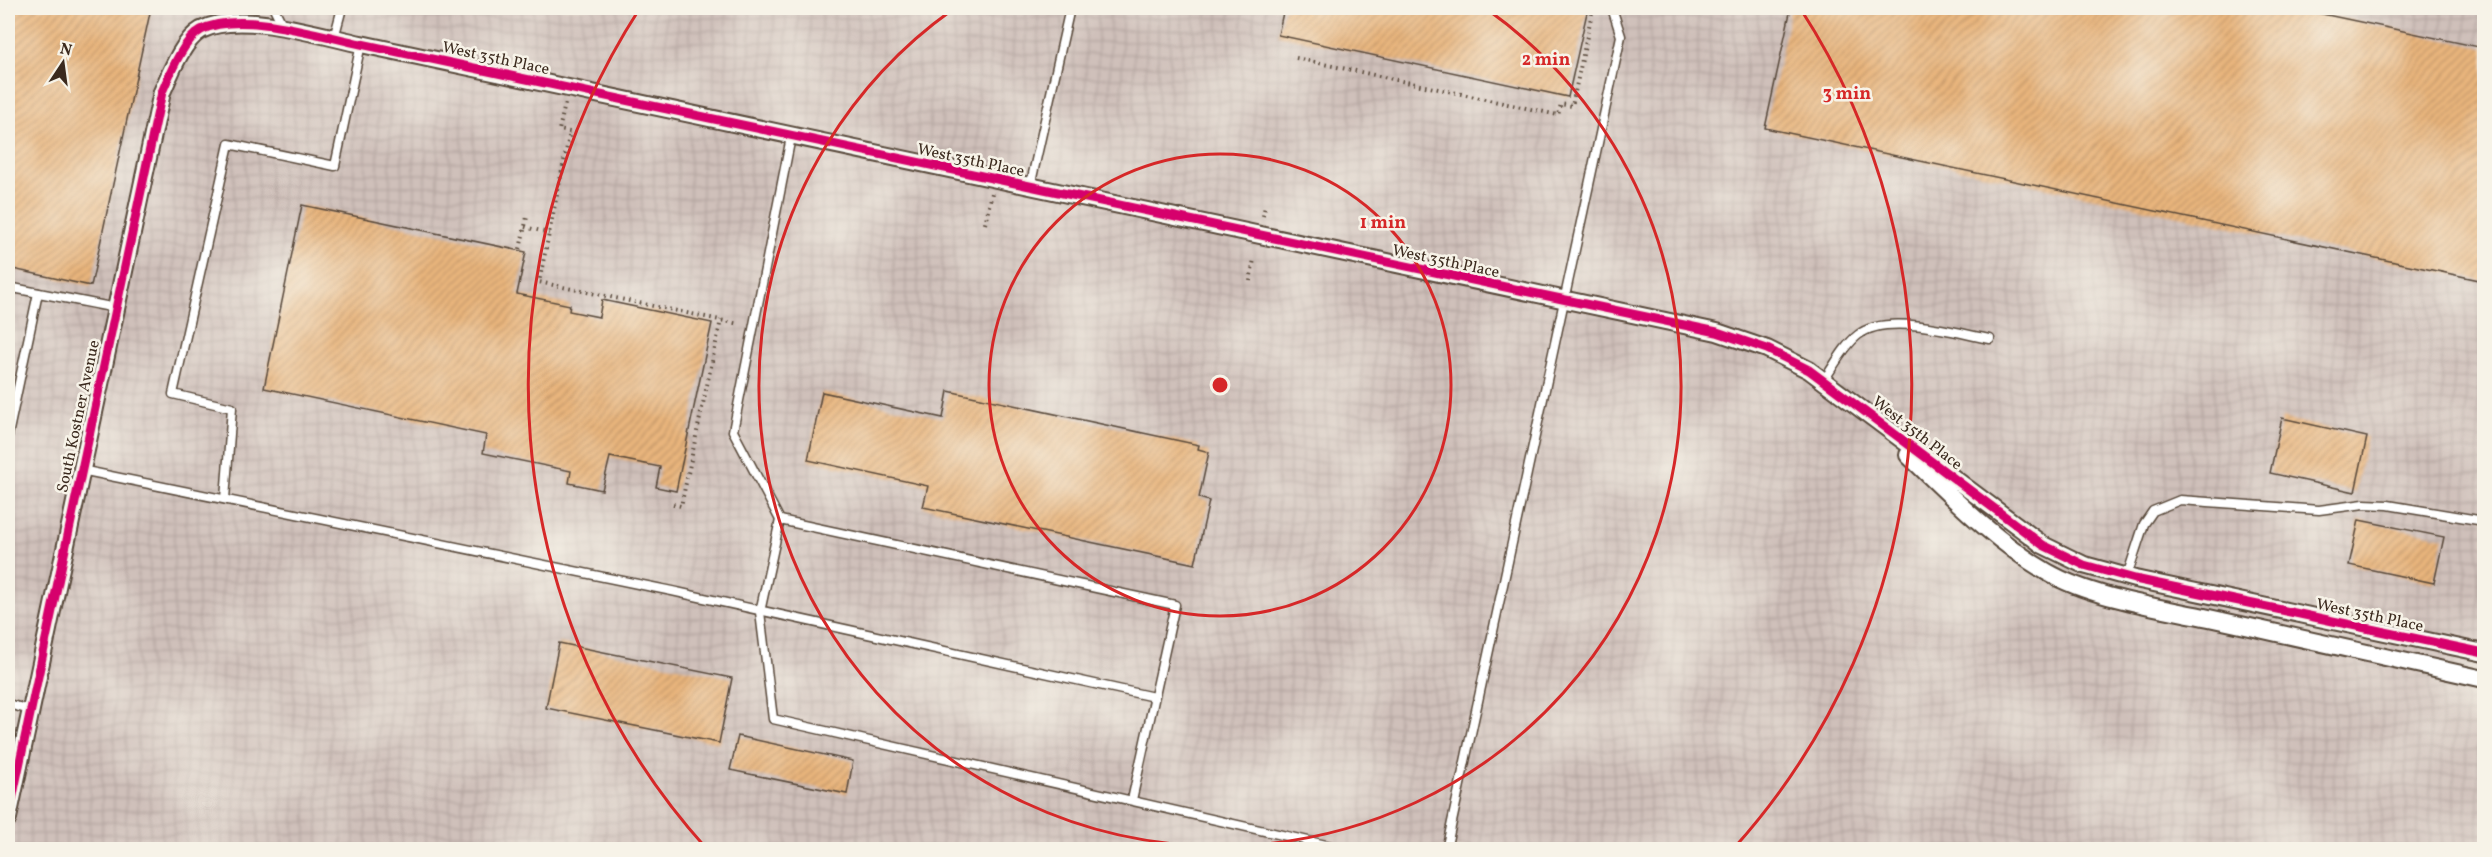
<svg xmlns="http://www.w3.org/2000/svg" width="2492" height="857" font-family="Vollkorn,serif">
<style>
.industrial{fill:url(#industrial-grid)}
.building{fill:url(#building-hatch)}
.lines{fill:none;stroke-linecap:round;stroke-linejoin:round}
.service-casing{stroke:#574739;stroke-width:11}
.minor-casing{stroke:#574739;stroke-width:20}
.path{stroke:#574739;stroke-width:4;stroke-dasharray:1.5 4.5;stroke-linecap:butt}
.service{stroke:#fff;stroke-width:8}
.minor{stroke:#fff;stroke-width:16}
.cycleway-casing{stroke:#f7f3e8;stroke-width:13}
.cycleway{stroke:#d6006c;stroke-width:9}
.ring{fill:none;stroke:#d62828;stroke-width:3}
.labels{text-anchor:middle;stroke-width:5;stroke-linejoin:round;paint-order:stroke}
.street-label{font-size:16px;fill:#3b2a1e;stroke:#f7f3e8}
.centre{fill:#d62828;stroke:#f7f3e8;stroke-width:3}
.ring-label{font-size:18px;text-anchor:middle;font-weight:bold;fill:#d62828;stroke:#f7f3e8;stroke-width:5;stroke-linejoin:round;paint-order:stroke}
</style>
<defs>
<pattern id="industrial-grid" width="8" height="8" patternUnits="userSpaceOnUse" patternTransform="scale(1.5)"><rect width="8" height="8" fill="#cfc0ba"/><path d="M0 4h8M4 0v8" fill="none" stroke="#b3a59f"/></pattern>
<pattern id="building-hatch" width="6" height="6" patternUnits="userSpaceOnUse" patternTransform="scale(1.5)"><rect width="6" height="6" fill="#e9b57d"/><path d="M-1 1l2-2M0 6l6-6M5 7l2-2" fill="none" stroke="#be9366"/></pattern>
</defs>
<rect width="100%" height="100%" fill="#f7f3e8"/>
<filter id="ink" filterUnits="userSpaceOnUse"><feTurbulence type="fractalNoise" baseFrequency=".0167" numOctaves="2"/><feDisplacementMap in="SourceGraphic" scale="12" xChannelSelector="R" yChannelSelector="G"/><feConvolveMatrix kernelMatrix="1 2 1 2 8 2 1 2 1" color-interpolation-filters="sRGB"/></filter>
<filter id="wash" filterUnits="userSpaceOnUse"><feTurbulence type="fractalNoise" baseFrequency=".008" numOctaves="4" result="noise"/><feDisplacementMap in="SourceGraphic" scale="24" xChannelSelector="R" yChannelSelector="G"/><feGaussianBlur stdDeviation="1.35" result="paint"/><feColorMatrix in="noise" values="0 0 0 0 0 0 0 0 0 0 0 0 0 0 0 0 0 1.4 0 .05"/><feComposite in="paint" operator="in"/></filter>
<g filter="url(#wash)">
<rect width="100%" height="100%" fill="#f5e9d5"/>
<rect class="industrial" x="8" y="8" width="2476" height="841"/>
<g id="blocks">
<g class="building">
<polygon points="8,8 151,8 91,286 8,268 8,230 11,216 8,215"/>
<polygon points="1284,8 1588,8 1568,97 1278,35"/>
<polygon points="1791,8 2294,8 2484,48 2484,281 1765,128"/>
<polygon points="302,205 526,252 517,294 570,305 569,311 599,317 602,300 712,323 676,491 656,487 660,467 610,457 602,490 569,483 571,471 483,453 486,435 264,388"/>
<polygon points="948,391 1199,445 1198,449 1209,452 1199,498 1209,501 1195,564 923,507 928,486 808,460 822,392 943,418"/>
<polygon points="2282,418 2367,437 2355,492 2270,473"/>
<polygon points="2359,520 2444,537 2434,583 2349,565"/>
<polygon points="559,643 732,678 719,743 546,708"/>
<polygon points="738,736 853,761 847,794 730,770"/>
</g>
</g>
</g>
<g filter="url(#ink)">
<use href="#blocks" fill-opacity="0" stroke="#574739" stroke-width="1.5"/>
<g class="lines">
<g class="service-casing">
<g id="service">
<polyline points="274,8 284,28"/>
<polyline points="334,38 342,8"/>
<polyline points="1030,187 1070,8"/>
<polyline points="8,287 116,308"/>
<path d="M1824,380C1834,366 1844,346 1858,335C1887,312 1956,333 1990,339"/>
<polyline points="8,435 38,293"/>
<polyline points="81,470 672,591 1154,697"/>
<polyline points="225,499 232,408 173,394 229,144 335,166 361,44"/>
<polyline points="780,520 733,431 791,137"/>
<polyline points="2127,576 2144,524 2153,511 2180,500 2319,510 2364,504 2388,505 2484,521"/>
<polyline points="8,704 30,710"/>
<polyline points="1132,800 1175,605 780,520 760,612 773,719 1348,850"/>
<polyline points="1446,850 1621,36 1612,8"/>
</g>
</g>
<g class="minor-casing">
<g id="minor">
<path d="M1908,455C1951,496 1994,541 2047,572C2092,598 2158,607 2209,618C2301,638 2393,659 2484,679"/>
<path d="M8,818L162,92C170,74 183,40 201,30C240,10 318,35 361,44L1717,332L1767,349L1809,370L2043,545L2084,565L2135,579L2484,653"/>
</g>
</g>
<g class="path">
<polyline points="1296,58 1558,115 1561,104 1572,106 1593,8"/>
<polyline points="565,104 559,130 570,132 539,282 739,324"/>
<polyline points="1263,216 1265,206"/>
<polyline points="985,224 992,193"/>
<polyline points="525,227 549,233"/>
<polyline points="520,249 527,217"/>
<polyline points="1250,281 1254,259"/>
<polyline points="673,504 681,506 721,320"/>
</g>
<use href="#service" class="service"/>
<use href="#minor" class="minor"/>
<g class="cycleway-casing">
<path id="cycleway" d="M8,818L162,92C170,74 183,40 201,30C240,10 318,35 361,44L1717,332L1767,349L1809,370L2043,545L2084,565L2135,579L2484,653"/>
</g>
<use href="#cycleway" class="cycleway"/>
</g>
</g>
<g class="ring">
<circle cx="1220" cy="385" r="231"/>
<path d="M1488 10A461 461 0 1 1 952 10"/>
<path d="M706 848A692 692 0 0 1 640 8M1800 8A692 692 0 0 1 1734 848"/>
</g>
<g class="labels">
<g class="street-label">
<text transform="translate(496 57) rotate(12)" y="6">West 35th Place</text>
<text transform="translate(971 159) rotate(12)" y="6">West 35th Place</text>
<text transform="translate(1446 260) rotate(12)" y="6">West 35th Place</text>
<text transform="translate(77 416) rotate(-78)" y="6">South Kostner Avenue</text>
<text transform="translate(1918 432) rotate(38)" y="6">West 35th Place</text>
<text transform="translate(2370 614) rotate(12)" y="6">West 35th Place</text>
</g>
</g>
<circle cx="1220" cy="385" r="9" class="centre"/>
<g class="ring-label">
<text x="1546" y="65">2 min</text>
<text x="1847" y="99">3 min</text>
<text x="1383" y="228">1 min</text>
</g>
<rect width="2492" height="857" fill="none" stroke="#f7f3e8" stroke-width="30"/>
<g transform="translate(63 63) rotate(13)" stroke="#f7f3e8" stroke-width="4.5" paint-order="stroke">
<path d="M0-4.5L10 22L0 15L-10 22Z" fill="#3b2a1e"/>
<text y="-9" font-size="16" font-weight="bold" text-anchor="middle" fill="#3b2a1e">N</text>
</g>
</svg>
